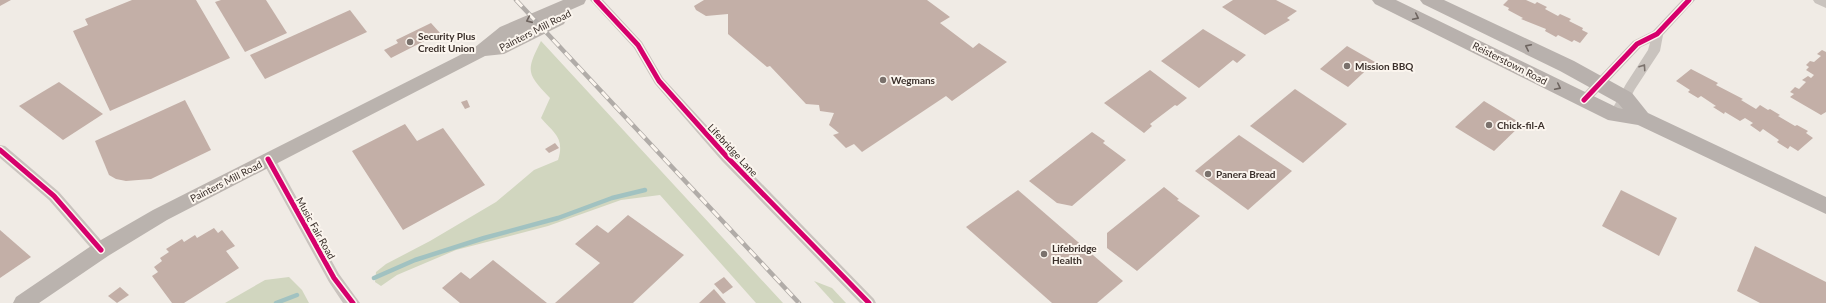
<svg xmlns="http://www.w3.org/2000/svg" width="1826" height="303" font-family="Lato,sans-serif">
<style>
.green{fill:#d1d6bf}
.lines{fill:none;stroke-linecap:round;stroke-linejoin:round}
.stream{stroke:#a1c2c1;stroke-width:4.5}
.building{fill:#c3afa7}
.minor{fill:#c9c3be;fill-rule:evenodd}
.secondary{fill:#bab3ae;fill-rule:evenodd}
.primary{fill:#b8b1ad;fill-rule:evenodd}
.rail-casing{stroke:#b1aca8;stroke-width:4.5}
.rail{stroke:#fbf5ee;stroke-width:3;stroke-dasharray:9;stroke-linecap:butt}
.cycleway-casing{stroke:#fbf5ee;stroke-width:8}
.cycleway{stroke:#d6006c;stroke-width:5}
.oneway{stroke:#6d645f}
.oneway2{stroke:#6e645f}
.oneway3{stroke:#7b726d}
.poi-dot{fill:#7a716c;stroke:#fbf5ee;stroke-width:1.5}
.labels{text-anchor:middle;stroke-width:4;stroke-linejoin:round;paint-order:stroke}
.street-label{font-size:10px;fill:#3b302b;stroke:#fbf5ee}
.poi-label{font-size:10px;font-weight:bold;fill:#3b302b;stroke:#fbf5ee;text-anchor:start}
</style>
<rect width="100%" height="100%" fill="#f0ebe5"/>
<g class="green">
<path d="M541,41L783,303H756L660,195L621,200L548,226L456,250L397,275L381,286L375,282L376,272L386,264L430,241L496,202L534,170L558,160C565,138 554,133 541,118L550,98C526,73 526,71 541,41Z"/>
<polygon points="289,277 302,290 309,303 225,303 265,280"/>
<polygon points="814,281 832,288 846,303 834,303"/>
</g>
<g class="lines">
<g class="stream">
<polyline points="374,278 415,260 484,238 558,218 612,198 645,190"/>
<polyline points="276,303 297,295"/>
</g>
</g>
<g class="building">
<polygon points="0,0 11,0 0,6"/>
<polygon points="132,0 196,0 230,58 110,111 73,31 88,25 85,19"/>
<polygon points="221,0 266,0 287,33 245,52 215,2"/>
<polygon points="704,0 927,0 950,17 940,23 973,48 979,43 1007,62 952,101 946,96 862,152 854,144 846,148 833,135 839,133 829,125 834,113 820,111 819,105 806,104 770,66 767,67 728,34 728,14 706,16 696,10 694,6"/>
<polygon points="1233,0 1276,0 1297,11 1287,18 1290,20 1265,35 1222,7"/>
<polygon points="1508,0 1526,0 1535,4 1537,2 1547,7 1545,9 1558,16 1560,14 1571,19 1569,21 1583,28 1582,30 1588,33 1580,43 1574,40 1572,42 1558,35 1556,37 1545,31 1546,29 1521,19 1523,18 1508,10 1509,8 1503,5"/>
<polygon points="350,10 367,32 265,79 250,55"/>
<polygon points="431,23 440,33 391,58 384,50 398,43 396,40"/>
<polygon points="1203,29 1246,55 1237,63 1233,60 1199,88 1161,61"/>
<polygon points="1347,46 1375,62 1348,87 1320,69"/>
<polygon points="1822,50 1826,52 1826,112 1821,115 1790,97 1794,94 1790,92 1795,87 1799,89 1806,82 1802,80 1808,76 1811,78 1814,75 1806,70 1809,67 1806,65 1810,61 1814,62 1821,56 1817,54"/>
<polygon points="1691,69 1718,83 1716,85 1743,99 1741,100 1756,109 1760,105 1768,110 1770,109 1780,115 1778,116 1795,126 1797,125 1808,131 1806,133 1813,138 1798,151 1790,146 1788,149 1777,142 1779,140 1763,129 1760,132 1750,125 1753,123 1745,118 1740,121 1725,112 1724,114 1713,107 1716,106 1701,96 1698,98 1688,92 1690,90 1676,81"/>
<polygon points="1150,70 1187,98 1177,106 1175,105 1150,124 1152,126 1144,133 1104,103"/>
<polygon points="59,82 103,114 63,140 19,106"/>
<polygon points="1295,89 1347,124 1303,163 1250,126"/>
<polygon points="185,100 211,150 151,179 126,181 116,179 109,175 95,141"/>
<polygon points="467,100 470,107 465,109 461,102"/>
<polygon points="1484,101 1522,124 1494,151 1455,127"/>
<polygon points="405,124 417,141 443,128 485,185 403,230 352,151"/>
<polygon points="1092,132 1105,141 1103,143 1126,160 1072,206 1057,203 1029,181"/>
<polygon points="1239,135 1292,171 1248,210 1195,171"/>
<polygon points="555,143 559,148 549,153 545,149"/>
<polygon points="1164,187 1179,199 1177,200 1200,216 1137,271 1107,248 1107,233"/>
<polygon points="1018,190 1123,281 1097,303 1052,303 966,227"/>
<polygon points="1621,190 1677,218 1659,256 1602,226"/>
<polygon points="628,215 684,255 633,303 555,303 600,263 575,244 597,225 608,233"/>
<polygon points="214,228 218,233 222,230 235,246 226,251 239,268 184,303 172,303 152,276 158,272 154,267 162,261 160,258 169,252 166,249 182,239 184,242 195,235 197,238"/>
<polygon points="0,230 31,257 0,278"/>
<polygon points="1755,246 1826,282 1826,303 1760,303 1737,291"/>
<polygon points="493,260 547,303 460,303 442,288 461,272 470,279"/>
<polygon points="724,277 733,287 723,294 714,284"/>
<polygon points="120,287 129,295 117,303 108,296"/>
<polygon points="714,289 726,303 699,303"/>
</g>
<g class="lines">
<g class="minor">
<polygon points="590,0 603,0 642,42 663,78 732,153 874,299 876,303 860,303 722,161 655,84 634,48"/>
<polygon points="1682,0 1695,0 1663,35 1660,51 1635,89 1619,118 1611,118 1609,115 1626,84 1648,50 1650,43 1641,47 1588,103 1580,103 1578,100 1580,97 1633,41 1653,31"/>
<polygon points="1813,0 1826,0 1826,8 1815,3"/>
<polygon points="0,145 5,146 59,192 106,246 108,250 106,254 101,256 96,254 49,200 0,158"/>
<polygon points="268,154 273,155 339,274 360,303 343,303 329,282 261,159 263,155"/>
</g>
<polygon class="secondary" points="563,0 586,0 584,4 559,15 564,16 566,20 564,24 504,54 485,56 167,220 108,256 39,303 13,303 16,297 94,244 153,210 474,48 500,27"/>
<polygon class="primary" points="1372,0 1396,0 1618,108 1623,109 1618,103 1560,71 1423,4 1420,0 1444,0 1574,61 1632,93 1648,113 1826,197 1826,214 1638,125 1608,120 1375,4"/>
<g class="rail-casing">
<polyline id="rail" points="516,0 799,303"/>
</g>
<use href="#rail" class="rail"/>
<g class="cycleway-casing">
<g id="cycleway">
<polyline points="596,0 638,45 659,81 727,157 869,303"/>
<polyline points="1584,100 1637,44 1657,34 1689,0"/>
<polyline points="0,150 54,196 101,250"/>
<polyline points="268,159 334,278 353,303"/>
</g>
</g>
<use href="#cycleway" class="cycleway"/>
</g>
<defs><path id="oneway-chevron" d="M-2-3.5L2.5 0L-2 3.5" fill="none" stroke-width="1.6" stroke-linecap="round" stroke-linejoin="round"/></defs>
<g class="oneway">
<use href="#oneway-chevron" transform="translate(1416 17) rotate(26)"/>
<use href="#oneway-chevron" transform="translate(1528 47) rotate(-154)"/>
<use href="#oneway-chevron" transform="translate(1558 87) rotate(26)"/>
</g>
<use class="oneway2" href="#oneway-chevron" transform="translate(529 20) rotate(156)"/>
<use class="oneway3" href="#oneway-chevron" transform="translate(1643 67) rotate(-56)"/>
<g class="poi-dot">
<circle cx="410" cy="42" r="4"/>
<circle cx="1347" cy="66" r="4"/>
<circle cx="883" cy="80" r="4"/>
<circle cx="1489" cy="125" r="4"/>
<circle cx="1208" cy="174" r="4"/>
<circle cx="1044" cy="254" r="4"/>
</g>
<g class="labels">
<g class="street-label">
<text transform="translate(535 30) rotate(-27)" y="4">Painters Mill Road</text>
<text transform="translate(1510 63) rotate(27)" y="4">Reisterstown Road</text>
<text transform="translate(733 150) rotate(47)" y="4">Lifebridge Lane</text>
<text transform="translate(226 181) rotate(-27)" y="4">Painters Mill Road</text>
<text transform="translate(316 228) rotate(61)" y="4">Music Fair Road</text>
</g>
<g class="poi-label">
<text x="418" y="40">Security Plus<tspan x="418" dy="12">Credit Union</tspan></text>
<text x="1355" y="70">Mission BBQ</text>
<text x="891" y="84">Wegmans</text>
<text x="1497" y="129">Chick-fil-A</text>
<text x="1216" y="178">Panera Bread</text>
<text x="1052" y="252">Lifebridge<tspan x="1052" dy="12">Health</tspan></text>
</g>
</g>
</svg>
